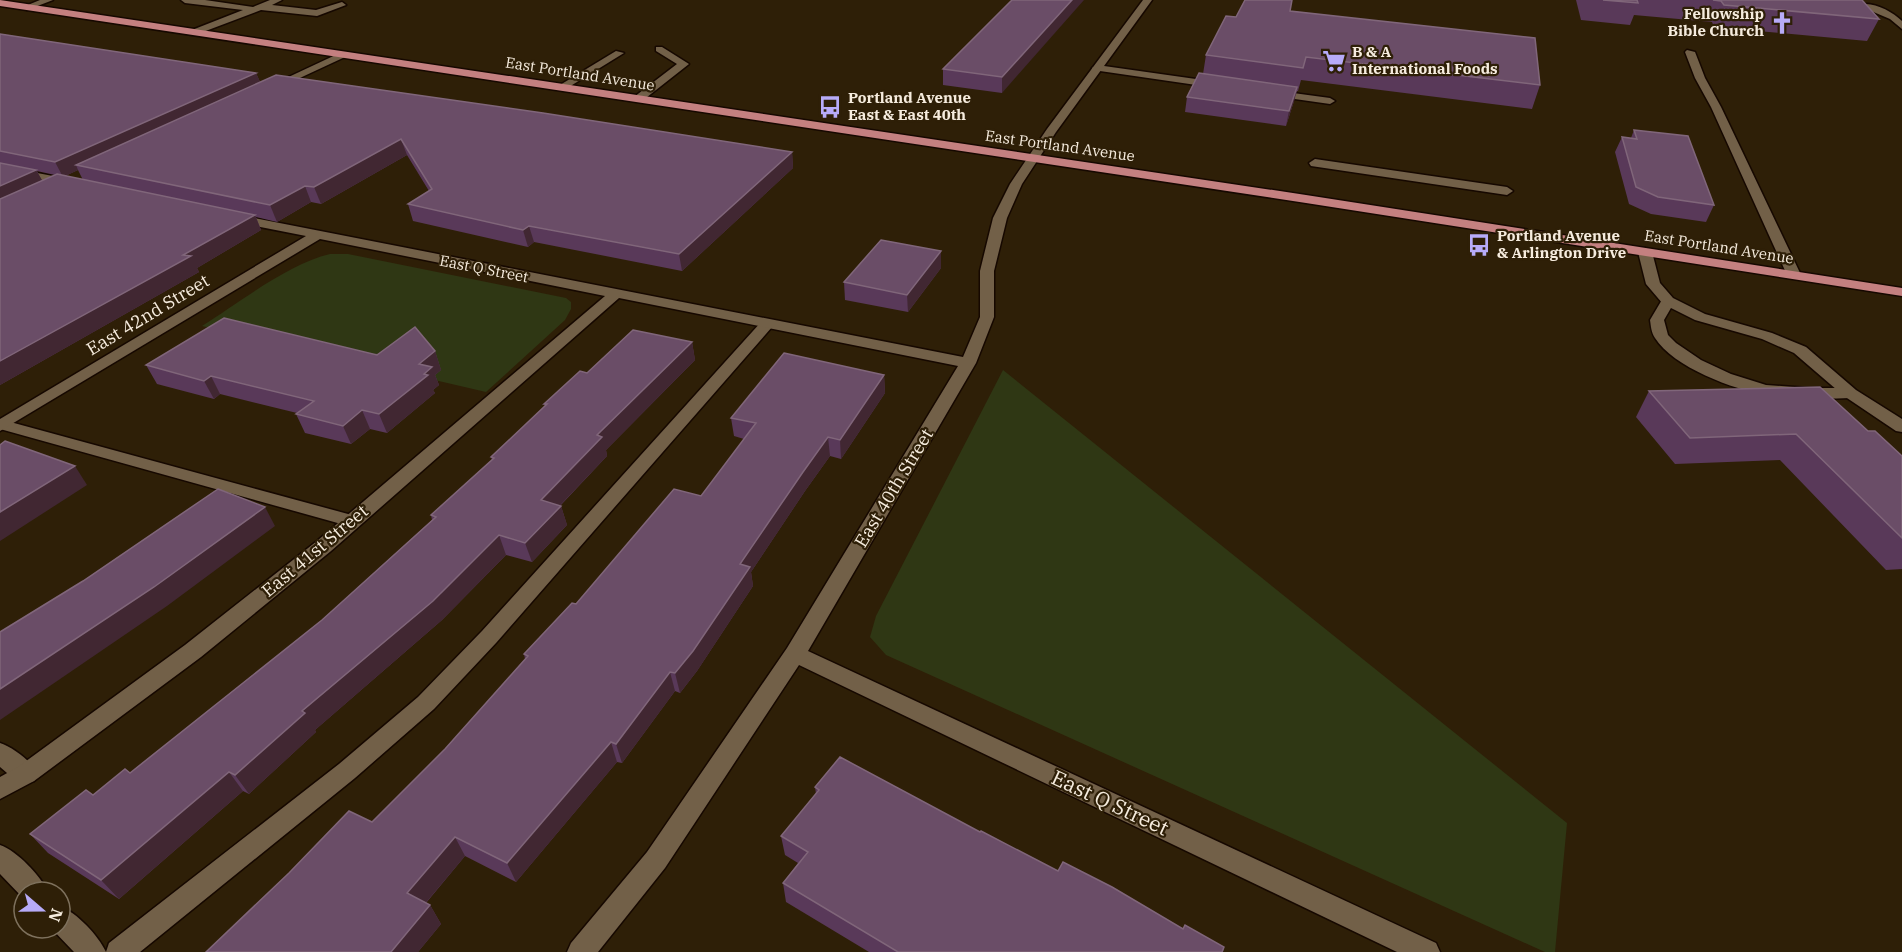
<svg xmlns="http://www.w3.org/2000/svg" width="1902" height="952" font-family="'IBM Plex Serif',serif">
<style>
.green{fill:#2f3714}
.lines{fill:none;stroke-linecap:round;stroke-linejoin:round}
.lane-casing{stroke:#160800;stroke-width:3}
.street-casing{stroke:#160800;stroke-width:3}
.primary-casing{stroke:#160800;stroke-width:3}
.lane{fill:#726048;fill-rule:evenodd}
.street{fill:#726048;fill-rule:evenodd}
.primary{fill:#c48080;fill-rule:evenodd}
.wall{fill:#593959;fill-rule:evenodd}
.shaded-wall{fill:#412732}
.building{fill:#6a4d67;stroke:#80667a;stroke-width:1.5}
.labels{text-anchor:middle;stroke-width:4.5;stroke-linejoin:round;paint-order:stroke}
.far-poi-label{font-size:15px;font-weight:bold;fill:#f6ecde;stroke:#2e1f07;text-anchor:start}
.far-street-label{font-size:15px;fill:#f6ecde;stroke:#2e1f07}
.street-label{font-size:18px;fill:#f6ecde;stroke:#2e1f07}
.near-street-label{font-size:21px;fill:#f6ecde;stroke:#2e1f07}
</style>
<rect width="100%" height="100%" fill="#2e1f07"/>
<g class="green">
<path d="M330,254H348L566,298L571,302V309L565,320L486,392L202,326C240,302 288,264 330,254Z"/>
<polygon points="1003,370 1567,823 1555,952 1545,952 886,655 870,637 876,616"/>
</g>
<g class="lines">
<g class="lane-casing">
<g id="lane">
<polygon points="40,0 53,0 27,10 23,7"/>
<polygon points="181,0 205,0 253,7 270,0 282,0 272,5 316,10 342,2 346,5 317,16 261,10 195,35 190,32 192,30 243,10 185,3"/>
<path d="M1864,4C1876,3 1893,12 1902,21V29L1890,19L1864,8Z"/>
<polygon points="656,47 662,47 689,64 642,101 634,101 634,97 677,64 656,51"/>
<polygon points="1687,50 1695,52 1705,78 1721,107 1801,275 1799,278 1789,278 1787,275 1711,107 1695,78 1685,52"/>
<polygon points="616,51 624,53 564,90 555,88"/>
<polygon points="1097,65 1217,82 1222,85 1217,88 1093,70 1092,68"/>
<polygon points="1271,90 1330,98 1335,101 1330,104 1267,95 1267,91"/>
<polygon points="1315,159 1507,187 1513,191 1507,195 1311,166 1309,163"/>
<path d="M1668,297L1675,301L1664,320L1668,335L1676,343L1701,360L1731,374L1766,385L1808,388H1850L1858,393L1850,398C1823,399 1795,399 1767,395C1734,390 1673,367 1655,338C1651,332 1651,326 1650,320L1663,298Z"/>
<path d="M767,319L772,321L775,324L772,327L496,643L434,709L355,778L140,952H74L51,928H60V906C77,913 98,935 106,952L109,943L339,764L418,697L482,631L762,321Z"/>
<polygon points="3,420 359,517 361,521 359,525 352,527 0,429 0,421"/>
<path d="M0,743C14,748 31,761 38,774L34,781C19,786 11,776 0,767Z"/>
<path d="M0,845C17,851 40,875 48,892H24V899L0,874Z"/>
</g>
</g>
<g class="street-casing">
<g id="street">
<polygon points="1143,0 1152,0 1056,132 1022,184 1007,218 994,271 994,317 976,363 808,651 1436,943 1440,952 1397,952 799,665 665,868 598,952 567,952 571,943 647,852 787,648 958,366 619,298 331,551 201,657 34,781 0,799 0,777 18,767 185,645 317,541 605,296 320,239 0,431 0,419 306,236 229,221 227,218 229,215 234,214 963,357 980,317 980,271 993,218 1010,184 1047,129"/>
<polygon points="342,52 345,53 345,57 274,90 265,88"/>
<polygon points="0,166 69,179 75,183 69,187 0,174"/>
<polygon points="1645,248 1652,252 1660,283 1673,298 1705,314 1772,333 1806,347 1856,390 1902,419 1902,432 1896,431 1844,396 1794,353 1762,339 1695,320 1663,304 1646,284 1638,252"/>
</g>
</g>
<g class="primary-casing">
<polygon id="primary" points="0,0 1306,195 1902,288 1902,296 1306,203 0,6"/>
</g>
<use href="#lane" class="lane"/>
<use href="#street" class="street"/>
<use href="#primary" class="primary"/>
</g>
<g class="wall">
<polygon points="1012,0 1002,93 943,85 943,69"/>
<polygon points="1576,0 1862,0 1879,19 1867,41 1714,27 1712,22 1634,15 1630,25 1581,20"/>
<polygon points="1291,11 1540,85 1532,109 1301,80 1298,91 1297,91 1294,101 1286,126 1185,112 1187,97 1203,74 1206,55 1236,17"/>
<path d="M0,34L256,73L260,82L792,152L793,168L682,271L534,242L528,247L413,221L408,204L429,191L407,155L321,204L311,202L277,222L256,217L261,230L197,268L199,272L0,385ZM78,170L83,180L65,176ZM37,171L55,175L42,181Z"/>
<polygon points="1634,130 1714,205 1706,222 1651,214 1629,204 1615,152 1622,137 1631,138"/>
<polygon points="941,268 908,312 845,300 844,282"/>
<polygon points="692,342 695,360 606,450 607,456 560,506 561,506 567,525 532,562 506,555 442,620 315,730 316,732 249,794 243,791 119,899 48,853 30,834 93,795 130,773 322,620 432,520 431,515 492,460 491,457 545,406 544,404 587,373"/>
<polygon points="435,351 441,370 435,375 439,385 433,390 435,393 387,433 370,429 351,444 305,433 296,414 297,413 220,394 214,399 157,384 146,365"/>
<polygon points="884,375 885,393 841,459 830,456 805,491 751,572 753,586 697,671 680,693 675,691 622,763 617,762 516,882 465,856 426,903 430,905 441,924 418,952 206,952 372,822 445,749 525,659 524,654 576,604 701,496 744,439 734,436 731,418"/>
<polygon points="1649,391 1868,431 1902,456 1902,569 1886,570 1780,460 1675,464 1636,417"/>
<polygon points="815,787 980,832 1058,871 1224,947 1223,952 869,952 786,902 783,883 798,863 785,855 781,836 816,794"/>
</g>
<g class="shaded-wall">
<polygon points="1072,0 1084,0 1002,93 1002,77"/>
<polygon points="256,73 262,86 76,165 78,170 63,177 55,162"/>
<polygon points="1297,87 1294,101 1286,126 1289,111"/>
<polygon points="401,139 407,155 321,204 314,187"/>
<polygon points="792,152 793,168 682,271 679,254"/>
<polygon points="36,170 45,185 0,206 0,186"/>
<polygon points="305,186 311,202 277,222 270,205"/>
<polygon points="255,215 261,230 197,268 199,272 0,385 0,361 183,255"/>
<polygon points="529,226 534,242 528,247 523,230"/>
<polygon points="941,251 941,268 908,312 907,295"/>
<polygon points="692,342 695,360 606,450 607,456 547,519 541,500 597,435"/>
<polygon points="435,351 441,370 435,375 439,385 433,390 435,393 387,433 379,414 419,364"/>
<polygon points="884,375 885,393 841,459 840,440"/>
<polygon points="211,376 220,394 214,399 204,381"/>
<polygon points="362,410 370,429 351,444 343,426"/>
<polygon points="828,437 830,456 805,491 751,572 753,586 697,671 680,693 675,673 740,564 803,472"/>
<polygon points="75,466 87,485 0,541 0,512"/>
<polygon points="561,506 567,525 532,562 525,543"/>
<polygon points="265,507 275,526 167,606 0,720 0,689"/>
<polygon points="499,535 506,555 442,620 315,730 316,732 249,794 235,775 302,711"/>
<polygon points="670,672 675,691 622,763 616,744"/>
<polygon points="611,742 617,762 516,882 507,863"/>
<polygon points="229,772 243,791 119,899 101,880"/>
<polygon points="455,837 465,856 418,912 407,893"/>
<polygon points="430,905 441,924 418,952 391,952"/>
</g>
<g class="building">
<polygon points="1012,0 1072,0 1002,77 943,69"/>
<polygon points="1245,0 1292,0 1290,11 1535,38 1540,85 1306,57 1303,68 1206,55 1226,16 1236,17"/>
<polygon points="1603,0 1637,0 1638,3"/>
<polygon points="1713,0 1862,0 1879,19 1724,5 1721,1"/>
<polygon points="0,34 256,73 55,162 0,151"/>
<polygon points="1199,73 1297,87 1289,111 1187,97"/>
<polygon points="276,75 543,113 792,152 679,254 529,226 523,230 408,204 432,189 401,139 314,187 305,186 270,205 76,165"/>
<polygon points="1634,130 1688,136 1714,205 1658,197 1636,187 1622,137 1637,139"/>
<polygon points="0,163 36,170 0,186"/>
<polygon points="57,174 255,215 183,255 191,256 0,361 0,199"/>
<polygon points="881,240 941,251 907,295 844,282"/>
<polygon points="224,318 377,355 415,327 435,351 419,364 432,367 424,374 428,375 379,414 362,410 343,426 296,414 314,401 211,376 204,381 146,365"/>
<polygon points="633,330 692,342 597,435 602,437 541,500 561,506 525,543 499,535 433,601 302,711 305,713 235,775 229,772 101,880 30,834 86,790 93,795 125,769 130,773 322,620 436,517 431,515 494,458 491,457 547,404 544,404 580,371 587,373"/>
<polygon points="784,353 884,375 840,440 828,437 803,472 740,564 750,567 693,651 675,673 670,672 616,744 611,742 507,863 455,837 407,893 430,905 391,952 206,952 289,873 349,811 372,822 445,749 528,656 524,654 572,603 576,604 674,489 701,496 756,423 731,418"/>
<polygon points="1820,387 1868,431 1875,431 1902,456 1902,538 1796,434 1690,438 1649,391"/>
<polygon points="5,441 75,466 0,512 0,445"/>
<polygon points="218,489 265,507 154,587 0,689 0,632 83,581"/>
<polygon points="840,757 980,832 981,831 1058,871 1063,862 1112,887 1183,929 1185,925 1224,947 1222,952 898,952 783,883 808,852 781,836 819,790 815,787"/>
</g>
<defs>
<g id="church-bare" transform="scale(1.8)"><path d="M-1.2-6h2.4v3.5h3.3v2.4h-3.3V6h-2.4V-.1h-3.3v-2.4h3.3Z" fill="#b7abf8" stroke="#2e1f07" stroke-width="2.5" paint-order="stroke"/></g>
<g id="supermarket-bare" transform="scale(1.8)"><path d="M-6-5.5h2.5l.6 2H6L4.5 2H-2.5L-4.4-4H-6ZM-1.5 3.2a1.3 1.3 0 1 0 .1 0ZM3 3.2a1.3 1.3 0 1 0 .1 0Z" fill="#b7abf8" stroke="#2e1f07" stroke-width="2.5" paint-order="stroke"/></g>
<g id="bus-bare" transform="scale(1.8)"><path d="M-5-6H5V4H4V6H2V4H-2V6H-4V4H-5ZM-3.5-4V0h7V-4ZM-3.5 1.2v1.5H-2V1.2ZM2 1.2v1.5H3.5V1.2Z" fill="#b7abf8" stroke="#2e1f07" stroke-width="2.5" paint-order="stroke"/></g>
</defs>
<g fill-rule="evenodd">
<use href="#church-bare" x="1782" y="23"/>
<use href="#supermarket-bare" x="1334" y="61"/>
<use href="#bus-bare" x="830" y="107"/>
<use href="#bus-bare" x="1479" y="245"/>
</g>
<g class="labels">
<g class="far-poi-label">
<text x="1764" y="19" text-anchor="end">Fellowship<tspan x="1764" dy="17">Bible Church</tspan></text>
<text x="1352" y="57">B &amp; A<tspan x="1352" dy="17">International Foods</tspan></text>
<text x="848" y="103">Portland Avenue<tspan x="848" dy="17">East &amp; East 40th</tspan></text>
<text x="1497" y="241">Portland Avenue<tspan x="1497" dy="17">&amp; Arlington Drive</tspan></text>
</g>
<g class="far-street-label">
<text transform="translate(580 74) rotate(9)" y="5">East Portland Avenue</text>
<text transform="translate(1060 146) rotate(8)" y="5">East Portland Avenue</text>
<text transform="translate(1719 247) rotate(9)" y="5">East Portland Avenue</text>
<text transform="translate(484 269) rotate(11)" y="5">East Q Street</text>
</g>
<g class="street-label">
<text transform="translate(148 315) rotate(-31)" y="6">East 42nd Street</text>
<text transform="translate(894 488) rotate(-59)" y="6">East 40th Street</text>
<text transform="translate(315 551) rotate(-40)" y="6">East 41st Street</text>
</g>
<g class="near-street-label">
<text transform="translate(1110 803) rotate(25)" y="7">East Q Street</text>
</g>
</g>
<g transform="translate(42 910) rotate(110)"><circle r="28" fill="#2e1f07" stroke="#7e715d" stroke-width="1.5"/>
<path d="M0-4.5L10 22L0 15L-10 22Z" fill="#b7abf8"/>
<text y="-9" font-size="16" font-weight="bold" text-anchor="middle" fill="#f6ecde">N</text>
</g>
</svg>
